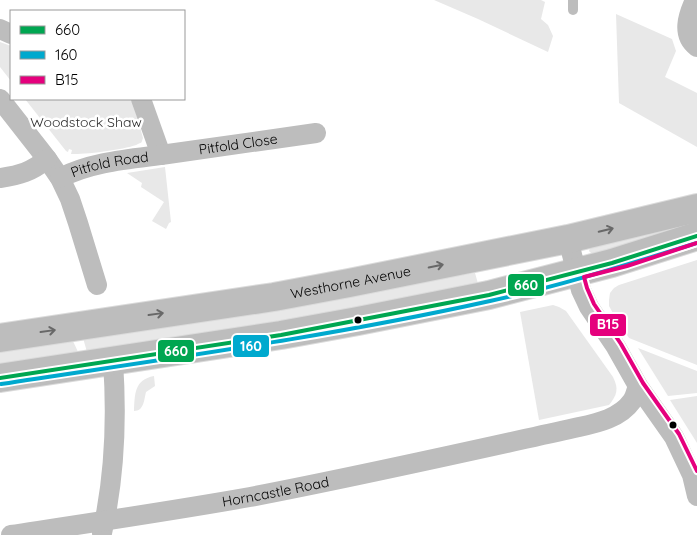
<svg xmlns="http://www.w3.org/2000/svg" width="697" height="535" font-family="Quicksand,sans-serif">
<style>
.green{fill:#e8e8e8}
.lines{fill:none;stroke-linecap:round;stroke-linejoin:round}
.highway-casing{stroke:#dbdbdb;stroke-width:30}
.lane{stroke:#bdbdbd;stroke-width:10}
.street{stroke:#bdbdbd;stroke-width:20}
.highway{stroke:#bdbdbd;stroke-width:28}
.bus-1-casing{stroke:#fff;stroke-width:8}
.bus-2-casing{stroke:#fff;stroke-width:8}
.bus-3-casing{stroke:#fff;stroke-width:8}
.bus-1{stroke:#00a651;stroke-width:4}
.bus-2{stroke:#00a9ce;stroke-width:4}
.bus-3{stroke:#e5007d;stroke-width:4}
.oneway{stroke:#686868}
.bus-dot{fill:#000;stroke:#fff;stroke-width:2}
.labels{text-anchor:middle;stroke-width:5;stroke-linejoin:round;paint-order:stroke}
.park-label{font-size:14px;fill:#2d2d2d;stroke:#fff}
.street-label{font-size:14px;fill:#000;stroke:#fff}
.line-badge{stroke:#fff;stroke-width:2}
.badge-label{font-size:14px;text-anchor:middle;font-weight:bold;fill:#fff}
</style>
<rect width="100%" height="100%" fill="#fff"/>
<g class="green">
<polygon points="434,0 541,0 545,2 541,19 548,25 553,36 548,52 478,19"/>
<polygon points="616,14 672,39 676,51 665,77 697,93 697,147 619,103"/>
<polygon points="0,42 11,46 11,81 0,67"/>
<path d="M25,99H132L143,138C141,143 143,142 138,144C129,149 83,155 71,154L72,150L69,149L68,152L66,151Z"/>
<polygon points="165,167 171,222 169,223 166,229 152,221 164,202 141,187 142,183 127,173"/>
<polygon points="684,227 593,255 589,251 590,248 595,245"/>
<polygon points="697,260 697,365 629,338 614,315 609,306 609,300 610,293 614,288 619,285"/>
<polygon points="475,273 479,287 345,313 87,352 83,338"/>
<path d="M553,305L559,307L566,311L613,377C619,389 617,395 609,405L539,420L520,312Z"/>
<polygon points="72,339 79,354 0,365 0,350"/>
<polygon points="638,348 697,371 697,393 668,396"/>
<path d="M154,376L155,386L146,392C144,400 144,411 134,411C135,394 134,380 154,376Z"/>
<polygon points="697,396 697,443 670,400"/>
</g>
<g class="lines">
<g class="highway-casing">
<g id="highway">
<path id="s3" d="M0,338L274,297L349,283L568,239L697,208"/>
<polyline points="0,378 281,335 358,321 489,295 612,263 697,236"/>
</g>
</g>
<polyline class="lane" points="573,0 573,10"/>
<g class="street">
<path d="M695,0C688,15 681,35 697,47"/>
<polyline points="0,29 11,34"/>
<polyline points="0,99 47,159 60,178 70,199 78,223 97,285"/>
<polyline points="141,99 161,155"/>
<path d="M0,178C20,175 31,172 47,159"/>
<path id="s1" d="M60,178C93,161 132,159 168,154C218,147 267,140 316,133"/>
<polyline points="568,239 581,290 589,307 616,347 638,386 674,437 692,475 697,496"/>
<path d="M102,533C115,476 117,419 113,361"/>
<path id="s2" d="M11,535C90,523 171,511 250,497C360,476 470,451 579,427C598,423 620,418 632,401C635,397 636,391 638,386"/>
</g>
<use href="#highway" class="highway"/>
<g class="bus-1-casing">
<polyline id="bus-1" points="0,378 281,335 489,295 612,263 697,236"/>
</g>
<g class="bus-2-casing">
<path id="bus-2" d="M1,384C164,359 328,337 490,301C560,286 629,264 697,243"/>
</g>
<g class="bus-3-casing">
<polyline id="bus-3" points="697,243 627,266 584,277 587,288 594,304 621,344 643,383 679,434 697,471"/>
</g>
<use href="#bus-1" class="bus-1"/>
<use href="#bus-2" class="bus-2"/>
<use href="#bus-3" class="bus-3"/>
</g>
<defs><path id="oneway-shaft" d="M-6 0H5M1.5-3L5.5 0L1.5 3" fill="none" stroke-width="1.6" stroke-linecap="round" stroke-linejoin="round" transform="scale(1.25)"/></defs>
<g class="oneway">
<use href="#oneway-shaft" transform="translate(606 230) rotate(-13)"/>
<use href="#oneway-shaft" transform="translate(436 266) rotate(-12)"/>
<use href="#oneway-shaft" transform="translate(156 314) rotate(-8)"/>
<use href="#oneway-shaft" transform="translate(48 331) rotate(-8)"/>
</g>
<g class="bus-dot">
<circle cx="358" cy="320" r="4.5"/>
<circle cx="673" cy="425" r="4.5"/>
</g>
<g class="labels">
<g class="park-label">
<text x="86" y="127">Woodstock Shaw</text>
</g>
<g class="street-label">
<text dy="5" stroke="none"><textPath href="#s1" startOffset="182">Pitfold Close</textPath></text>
<text dy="5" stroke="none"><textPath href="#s1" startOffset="52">Pitfold Road</textPath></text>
<text dy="5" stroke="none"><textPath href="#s3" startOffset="355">Westhorne Avenue</textPath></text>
<text dy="5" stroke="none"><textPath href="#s2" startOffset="268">Horncastle Road</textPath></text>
</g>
</g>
<g class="line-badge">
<rect x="507" y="273" width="38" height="24" rx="5" fill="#00a651"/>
<rect x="589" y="313" width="38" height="24" rx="5" fill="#e5007d"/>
<rect x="232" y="334" width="38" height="24" rx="5" fill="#00a9ce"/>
<rect x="157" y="339" width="38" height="24" rx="5" fill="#00a651"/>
</g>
<g class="badge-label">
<text x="526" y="290">660</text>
<text x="608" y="329">B15</text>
<text x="251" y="351">160</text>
<text x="176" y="356">660</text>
</g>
<rect x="10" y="10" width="175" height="90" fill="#ffffff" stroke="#999999"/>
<rect x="20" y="26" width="25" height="8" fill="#00a651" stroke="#999999"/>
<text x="55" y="35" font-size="15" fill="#000000">660</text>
<rect x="20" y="51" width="25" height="8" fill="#00a9ce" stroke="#999999"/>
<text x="55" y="60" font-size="15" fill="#000000">160</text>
<rect x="20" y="76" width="25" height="8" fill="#e5007d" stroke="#999999"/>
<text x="55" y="85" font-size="15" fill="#000000">B15</text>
</svg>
